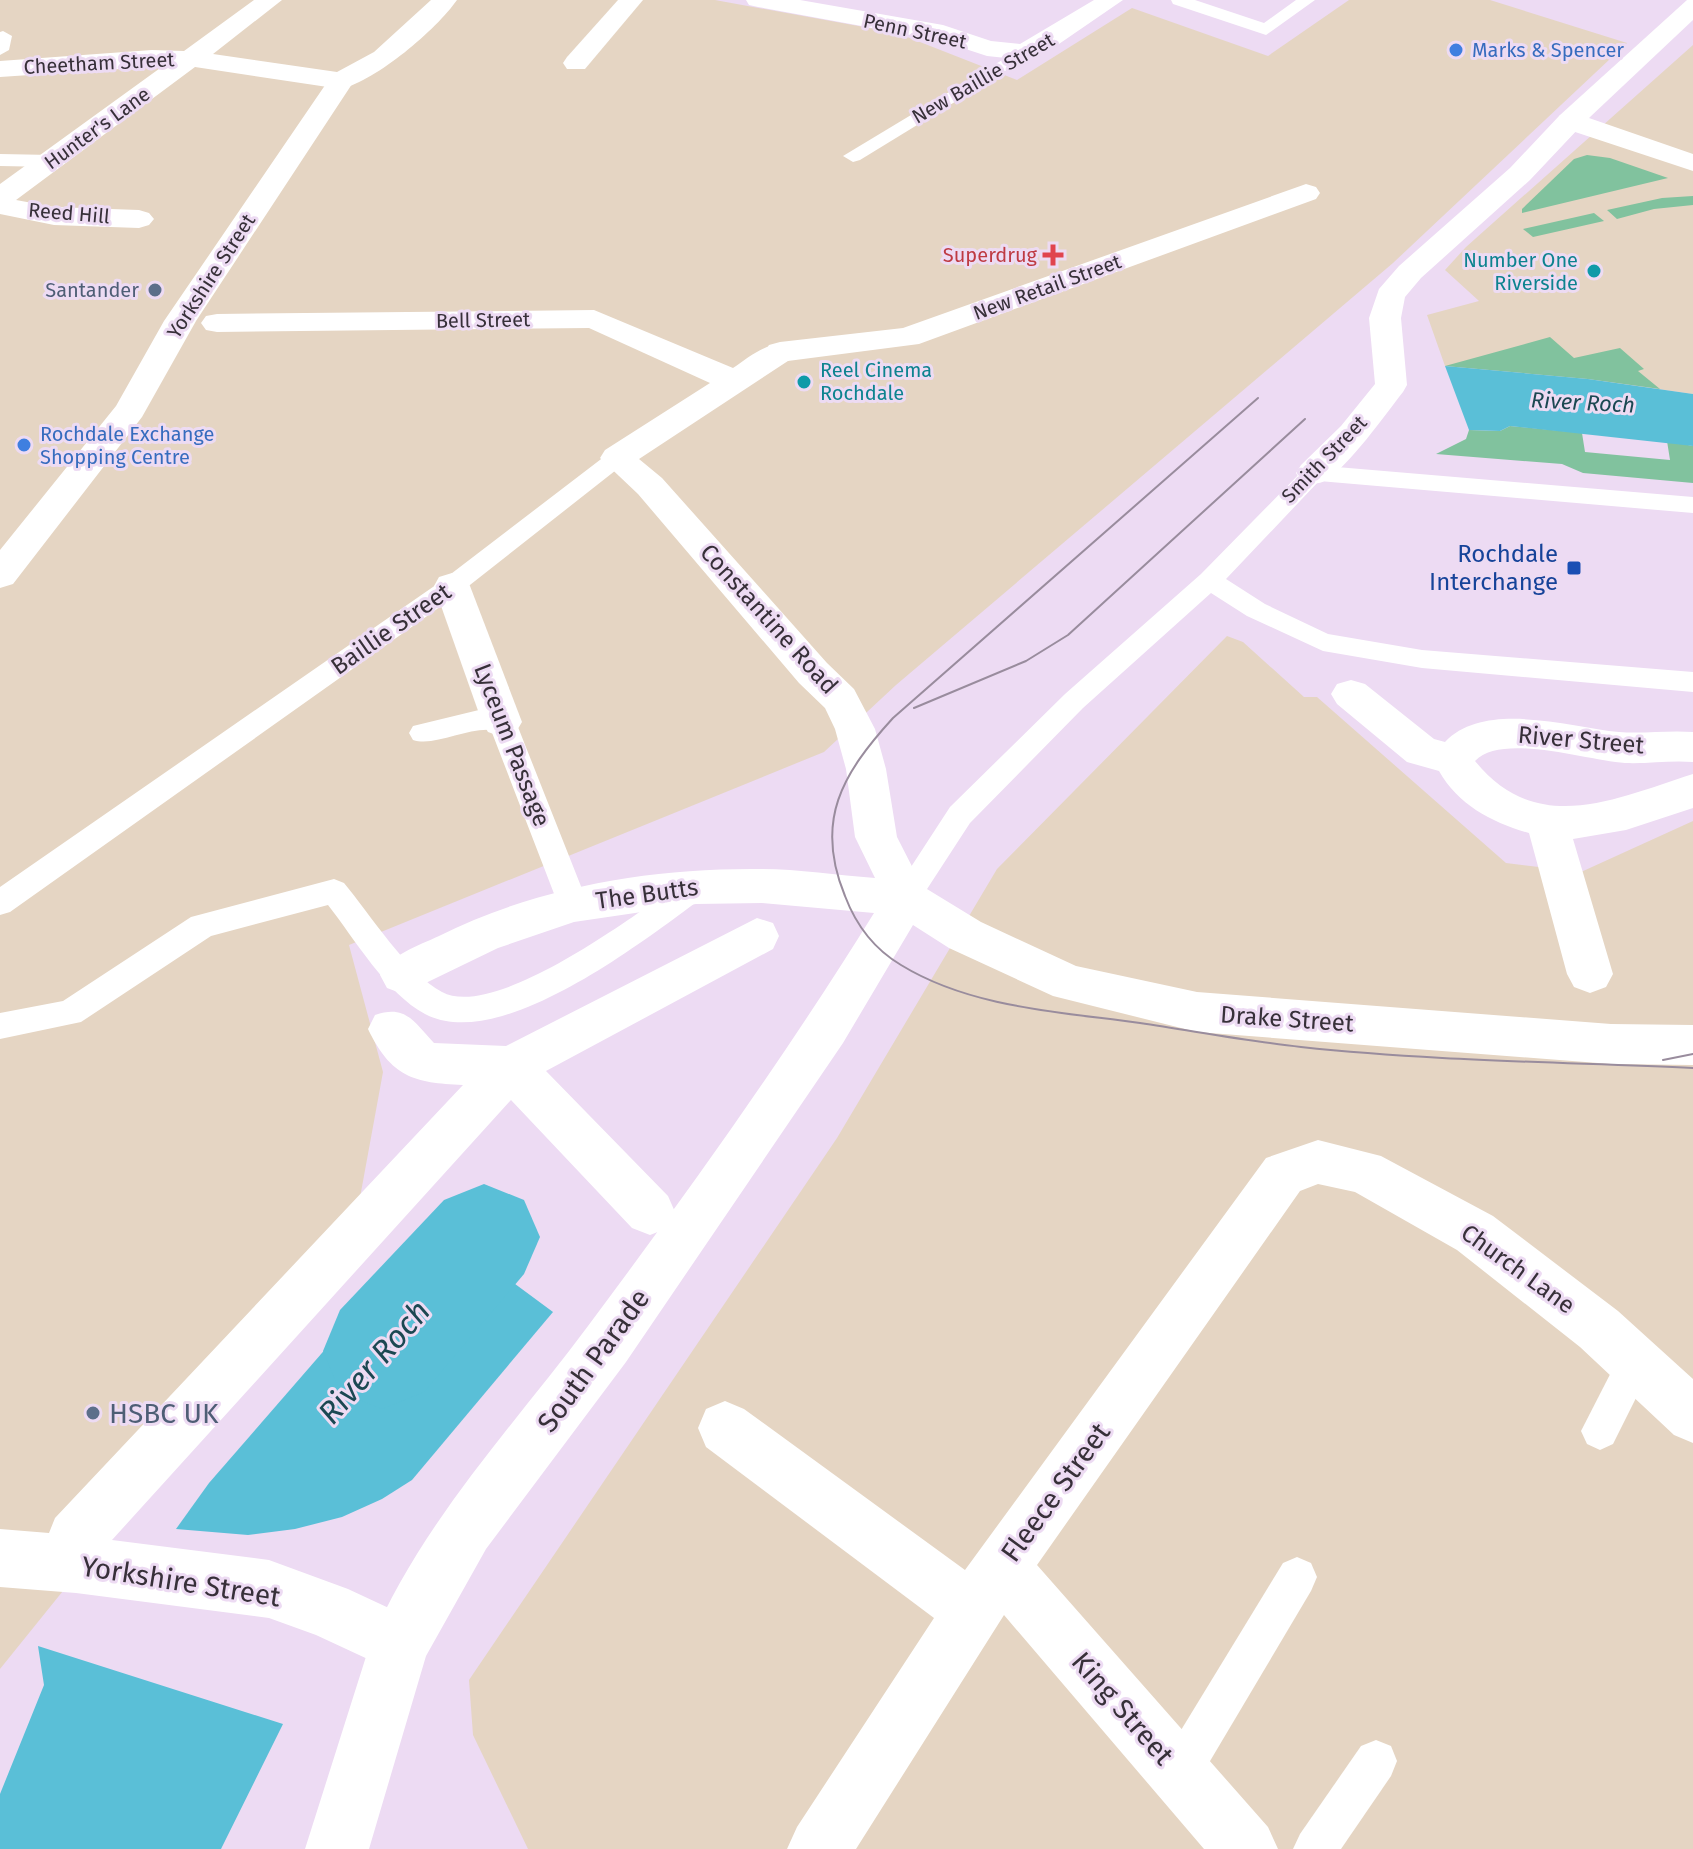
<svg xmlns="http://www.w3.org/2000/svg" width="1693" height="1849" font-family="'Fira Sans',sans-serif">
<style>
.commercial{fill:#e5d5c3}
.green{fill:#81c29e}
.water{fill:#5abfd7}
.lines{fill:none;stroke-linecap:round;stroke-linejoin:round}
.river{fill:#5abfd7;fill-rule:evenodd}
.service{fill:#fff;fill-rule:evenodd}
.pedestrian{fill:#fff;fill-rule:evenodd}
.minor{fill:#fff;fill-rule:evenodd}
.tram{stroke:#998c9d;stroke-width:2}
.shop-dot{fill:#3f7fe0;stroke:#eddbf3;stroke-width:3}
.health-dot{fill:#e0444e;stroke:#eddbf3;stroke-width:3}
.culture-dot{fill:#0f9aa8;stroke:#eddbf3;stroke-width:3}
.service-dot{fill:#5c6f8a;stroke:#eddbf3;stroke-width:3}
.transit-dot{fill:#1a4fb4;stroke:#eddbf3;stroke-width:3}
.labels{text-anchor:middle;stroke-width:6;stroke-linejoin:round;paint-order:stroke}
.far-street-label{font-size:20px;fill:#373039;stroke:#eddbf3}
.far-shop-label{font-size:20px;fill:#366cbe;stroke:#eddbf3;text-anchor:start}
.far-health-label{font-size:20px;fill:#be3a42;stroke:#eddbf3;text-anchor:end}
.far-culture-label{font-size:20px;fill:#0d838f;stroke:#eddbf3;text-anchor:end}
.far-service-label{font-size:20px;fill:#4e5e75;stroke:#eddbf3;text-anchor:end}
.far-water-label{font-size:22px;font-style:italic;fill:#1b4852;stroke:#eddbf3}
.transit-label{font-size:24px;fill:#164399;stroke:#eddbf3;text-anchor:end}
.street-label{font-size:24px;fill:#373039;stroke:#eddbf3}
.near-street-label{font-size:28px;fill:#373039;stroke:#eddbf3}
.near-service-label{font-size:28px;fill:#4e5e75;stroke:#eddbf3;text-anchor:start}
.near-water-label{font-size:32px;font-style:italic;fill:#1b4852;stroke:#eddbf3}
</style>
<rect width="100%" height="100%" fill="#eddbf3"/>
<g class="commercial">
<polygon points="0,0 715,0 897,33 1017,80 1132,8 1268,56 1349,0 1490,0 1627,43 1393,263 896,685 824,752 349,945 383,1072 359,1203 146,1488 0,1669"/>
<polygon points="1693,45 1693,394 1588,379 1445,366 1427,315 1479,301 1445,270 1466,247"/>
<polygon points="1227,636 1243,642 1304,697 1317,697 1506,863 1581,872 1693,821 1693,1849 528,1849 473,1735 469,1680 837,1138 997,869"/>
</g>
<g class="green">
<polygon points="1587,155 1610,158 1668,178 1522,213 1522,209 1574,159"/>
<polygon points="1693,196 1693,205 1654,209 1617,219 1607,210 1662,198"/>
<polygon points="1594,213 1604,221 1533,237 1523,229"/>
<polygon points="1550,337 1574,358 1620,348 1644,369 1638,371 1660,389 1588,379 1445,366"/>
<polygon points="1510,426 1582,433 1585,452 1670,460 1667,441 1693,446 1693,483 1583,473 1562,464 1436,454 1466,439 1469,430 1500,431"/>
</g>
<g class="water">
<polygon points="1445,366 1588,379 1693,394 1693,446 1510,426 1500,431 1469,430"/>
<polygon points="434,1224 553,1312 412,1480 382,1499 342,1517 295,1529 248,1535 176,1529 209,1483"/>
<polygon points="38,1646 283,1724 221,1849 0,1849 0,1794 44,1685"/>
</g>
<g class="lines">
<polygon class="river" points="484,1184 524,1200 540,1237 524,1274 424,1392 382,1409 340,1392 323,1351 340,1310 444,1200"/>
<g class="service">
<polygon points="1171,0 1195,0 1264,23 1296,0 1315,0 1266,35 1173,4"/>
<polygon points="3,31 12,36 9,50 0,55 0,32"/>
<polygon points="1024,47 1030,48 1033,52 1030,56 860,160 853,162 843,156"/>
<polygon points="0,154 52,155 62,161 52,167 0,166"/>
<polygon points="617,451 625,453 629,458 625,463 461,592 10,912 0,915 0,887 443,580 609,453"/>
<polygon points="1313,465 1693,497 1693,513 1319,481 1226,579 1265,604 1328,634 1422,650 1693,672 1693,692 1422,668 1323,651 1247,616 1211,593 1083,708 970,823 916,906 906,910 896,906 891,898 896,890 950,807 1065,694 1201,574 1305,468"/>
<path d="M483,709L512,715L516,722L588,904L584,913L573,916L562,913L558,904L491,730C466,728 434,747 413,740L409,733L413,726Z"/>
<path d="M696,875L706,879L711,887L706,895C646,939 501,1054 425,1014C387,994 354,938 328,905L211,936L81,1022L0,1039V1013L63,1001L191,917L334,879L344,883C369,913 409,975 442,992C496,1021 641,911 686,879Z"/>
<polygon points="1636,1344 1649,1349 1654,1362 1613,1444 1600,1450 1587,1444 1581,1431 1623,1349"/>
<polygon points="1297,1557 1311,1563 1317,1577 1311,1591 1194,1788 1179,1794 1164,1788 1158,1773 1164,1758 1283,1563"/>
<polygon points="1376,1740 1391,1746 1397,1761 1391,1776 1341,1849 1293,1849 1300,1834 1361,1746"/>
</g>
<g class="pedestrian">
<polygon points="341,73 350,75 354,81 196,321 142,417 13,584 0,588 0,550 116,406 164,321 332,75"/>
<path d="M1570,113L1580,115L1584,121L1580,127L1530,180L1421,278L1405,297L1401,318L1407,385L1403,392C1385,415 1349,466 1326,480C1317,486 1309,483 1301,481L1296,473L1301,465L1341,426L1375,384L1369,318L1379,289L1399,266L1510,168L1560,115Z"/>
<polygon points="1306,184 1316,187 1320,193 1316,199 919,344 780,362 769,359 764,352 769,345 780,342 903,328"/>
<polygon points="452,573 465,577 470,586 522,722 516,732 502,737 488,732 482,722 434,586 439,577"/>
<path d="M757,918L773,923L779,936L773,949L546,1071L668,1196L675,1212L668,1228L650,1235L632,1228L511,1100L112,1540L269,1560L348,1589L421,1623L430,1644L421,1665L400,1674L316,1635L269,1618L76,1593L0,1587V1529L49,1533L55,1518L463,1085C414,1083 391,1077 368,1029L375,1015C406,1004 414,1022 434,1043L506,1046Z"/>
</g>
<g class="minor">
<path d="M254,0H282L213,54L337,72L374,52L431,0H457C436,30 377,80 341,89L195,67L16,200L54,207L139,210L149,213L154,219L149,225L139,228L54,225L0,214V184L163,66L0,77V61L152,50L184,51Z"/>
<polygon points="618,0 643,0 585,69 567,69 563,63 567,57"/>
<polygon points="746,0 800,0 943,25 991,41 1020,44 1094,0 1123,0 1056,46 1024,60 987,56 938,40 758,7 749,5"/>
<polygon points="1687,0 1693,0 1693,20 1589,118 1693,154 1693,171 1560,127 1556,121 1560,115"/>
<path d="M594,310L733,368C751,356 768,340 791,345L796,352L791,359L639,459L662,478L827,663L854,689L875,729L886,769L897,837L922,886L981,922L1076,966L1197,992L1611,1024L1693,1025V1065L1611,1064L1197,1032L1053,996L949,948L913,925L843,1043L626,1362L486,1549L426,1656L369,1849H305L370,1644C420,1524 512,1428 588,1326C688,1192 786,1055 874,913L762,903L696,904L574,922L498,948L403,994L387,988L380,975C391,954 418,946 439,936C537,887 650,868 759,869C797,869 836,875 875,878L855,837L846,769L835,729L825,708L799,683L638,494L600,458L605,450L710,383L589,328L217,332L206,330L201,323L206,316L217,314Z"/>
<path d="M1351,680L1365,684L1434,739L1445,742C1485,700 1569,727 1619,732C1643,734 1668,730 1693,732V762C1670,760 1648,764 1625,763C1588,761 1502,732 1475,761C1537,838 1617,798 1693,774V808L1626,830L1573,839L1613,974L1606,987L1590,993L1574,987L1567,974L1529,833C1493,823 1458,805 1439,771L1407,762L1337,704L1331,694L1337,684Z"/>
<polygon points="1318,1140 1381,1156 1493,1216 1618,1311 1693,1379 1693,1443 1674,1435 1580,1347 1457,1250 1355,1192 1318,1184 1300,1191 1037,1565 1268,1827 1278,1849 1204,1849 1004,1615 856,1849 787,1849 797,1827 934,1618 706,1447 698,1428 706,1409 725,1401 744,1409 965,1570 1266,1158"/>
</g>
<g class="tram">
<path d="M1258,398L893,718C842,774 814,821 845,896C856,925 874,949 901,965C971,1008 1061,1012 1140,1023C1194,1031 1247,1041 1301,1047C1431,1061 1562,1062 1693,1068"/>
<polyline points="914,708 1026,661 1068,635 1305,419"/>
<polyline points="1663,1060 1693,1054"/>
</g>
</g>
<g class="shop-dot">
<circle cx="1456" cy="50" r="8"/>
<circle cx="24" cy="445" r="8"/>
</g>
<path class="health-dot" d="M1049 243h8v8h8v8h-8v8h-8v-8h-8v-8h8z"/>
<g class="culture-dot">
<circle cx="1594" cy="271" r="8"/>
<circle cx="804" cy="382" r="8"/>
</g>
<g class="service-dot">
<circle cx="155" cy="290" r="8"/>
<circle cx="93" cy="1413" r="8"/>
</g>
<rect class="transit-dot" x="1566" y="560" width="16" height="16" rx="4"/>
<g class="labels">
<g class="far-street-label">
<text transform="translate(915 31) rotate(12)" y="7">Penn Street</text>
<text transform="translate(99 63) rotate(-3)" y="7">Cheetham Street</text>
<text transform="translate(983 78) rotate(-30)" y="7">New Baillie Street</text>
<text transform="translate(97 128) rotate(-36)" y="7">Hunter's Lane</text>
<text transform="translate(69 213) rotate(5)" y="7">Reed Hill</text>
<text transform="translate(211 276) rotate(-57)" y="7">Yorkshire Street</text>
<text transform="translate(1047 287) rotate(-20)" y="7">New Retail Street</text>
<text transform="translate(483 320) rotate(-1)" y="7">Bell Street</text>
<text transform="translate(1324 459) rotate(-46)" y="7">Smith Street</text>
</g>
<g class="far-shop-label">
<text x="1472" y="57">Marks &amp; Spencer</text>
<text x="40" y="441">Rochdale Exchange<tspan x="40" dy="23">Shopping Centre</tspan></text>
</g>
<g class="far-health-label">
<text x="1037" y="262">Superdrug</text>
</g>
<g class="far-culture-label">
<text x="1578" y="267">Number One<tspan x="1578" dy="23">Riverside</tspan></text>
<text x="820" y="377" text-anchor="start">Reel Cinema<tspan x="820" dy="23">Rochdale</tspan></text>
</g>
<g class="far-service-label">
<text x="139" y="297">Santander</text>
</g>
<g class="far-water-label">
<text transform="translate(1583 402) rotate(3)" y="8">River Roch</text>
</g>
<g class="transit-label">
<text x="1558" y="562">Rochdale<tspan x="1558" dy="28">Interchange</tspan></text>
</g>
<g class="street-label">
<text transform="translate(769 619) rotate(48)" y="8">Constantine Road</text>
<text transform="translate(391 629) rotate(-35)" y="8">Baillie Street</text>
<text transform="translate(1581 740) rotate(5)" y="8">River Street</text>
<text transform="translate(512 745) rotate(69)" y="8">Lyceum Passage</text>
<text transform="translate(647 894) rotate(-8)" y="8">The Butts</text>
<text transform="translate(1287 1019) rotate(4)" y="8">Drake Street</text>
<text transform="translate(1518 1269) rotate(36)" y="8">Church Lane</text>
</g>
<g class="near-street-label">
<text transform="translate(593 1360) rotate(-54)" y="10">South Parade</text>
<text transform="translate(1055 1492) rotate(-54)" y="10">Fleece Street</text>
<text transform="translate(181 1581) rotate(9)" y="10">Yorkshire Street</text>
<text transform="translate(1123 1708) rotate(49)" y="10">King Street</text>
</g>
<g class="near-service-label">
<text x="109" y="1423">HSBC UK</text>
</g>
<g class="near-water-label">
<text transform="translate(374 1362) rotate(-49)" y="11">River Roch</text>
</g>
</g>
</svg>
